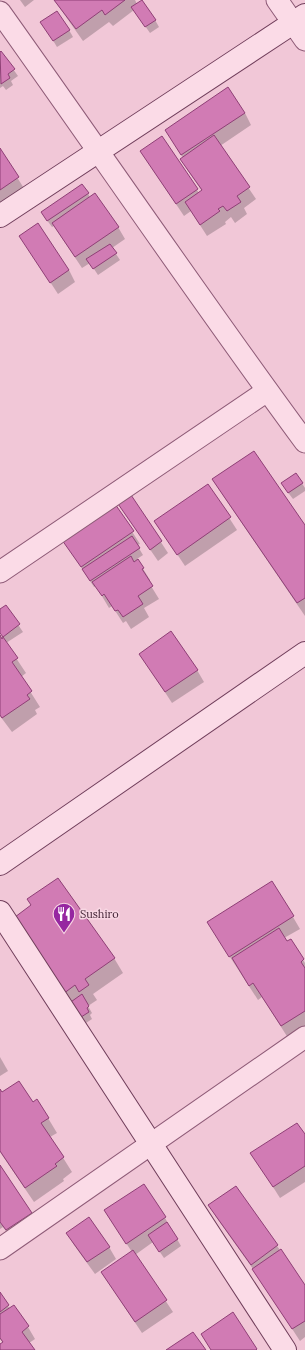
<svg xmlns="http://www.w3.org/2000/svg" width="305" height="1350" font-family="Lora,serif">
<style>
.shadow{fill:#0003}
.building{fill:#d17bb4;stroke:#8f3f76}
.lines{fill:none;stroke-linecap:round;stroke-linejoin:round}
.street-casing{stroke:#8e5b77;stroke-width:23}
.secondary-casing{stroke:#703e5b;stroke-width:24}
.street{stroke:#fbdbe7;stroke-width:21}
.secondary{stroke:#fbdbe7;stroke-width:22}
.labels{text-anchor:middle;stroke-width:3;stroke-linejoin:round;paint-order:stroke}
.poi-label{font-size:11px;fill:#3e1f31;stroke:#f8d7e3;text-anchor:start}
</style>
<rect width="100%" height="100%" fill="#f1c7d7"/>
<g class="shadow">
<polygon points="20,0 34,0 25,7"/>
<polygon points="54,0 135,0 137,4 155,20 159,27 150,33 134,10 113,26 109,22 83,41"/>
<polygon points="46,29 69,30 73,37 57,47"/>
<polygon points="1,52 18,76 11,81 13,85 6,90 3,86 0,88 0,53"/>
<polygon points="245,113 251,125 220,146 256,199 244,208 247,214 235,223 231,217 225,222 226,224 207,236 191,211 184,216 141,152 162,138 199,193 202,191 188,171 182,159 183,158 173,142"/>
<polygon points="0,150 25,190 2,205 0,202"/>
<polygon points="88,193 90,198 118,227 125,239 112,248 120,260 98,275 90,263 82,268 54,226 52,227 46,219"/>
<polygon points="20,236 69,270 75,282 58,294"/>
<polygon points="296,474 305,488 305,491 293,499 286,490"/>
<polygon points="213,480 305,526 305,616 222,494"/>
<polygon points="208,485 237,530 185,566 163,533"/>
<polygon points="129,493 168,553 158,561 125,513"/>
<polygon points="115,505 140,544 137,545 143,555 137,559 150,580 148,581 159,599 144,608 149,617 131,629 126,621 123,623 112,606 109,608 96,586 94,587 71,552"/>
<polygon points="6,607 23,632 6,643 26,673 21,677 40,707 35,710 37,714 12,732 0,716 0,637 2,640 4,638 0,633 0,611"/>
<polygon points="140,654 197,670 204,682 172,703"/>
<polygon points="293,917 300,929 284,938 287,942 291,940 305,963 305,1031 290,1041 262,997 258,1000 215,934"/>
<polygon points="21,935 114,958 123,973 93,994 97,1000 88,1006 92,1013 90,1015 92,1019 83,1025"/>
<polygon points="0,1057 8,1071 0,1076"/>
<polygon points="0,1091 2,1093 33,1103 48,1118 57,1133 50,1137 72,1172 63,1179 64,1181 34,1202 0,1152"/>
<polygon points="305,1136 305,1182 280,1198 259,1165"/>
<polygon points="0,1167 40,1229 15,1244 3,1227 0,1229"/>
<polygon points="144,1185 165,1218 181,1246 164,1258 153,1242 135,1255 173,1312 142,1333 102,1273 132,1252 105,1211"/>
<polygon points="236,1187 305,1286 305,1337 300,1341 253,1269 216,1217 209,1205"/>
<polygon points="67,1233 109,1247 116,1259 95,1274 74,1245"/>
<polygon points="0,1294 10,1309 28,1327 35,1339 29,1343 33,1350 0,1350 0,1345 3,1343 0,1339"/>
</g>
<g class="building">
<polygon points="54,0 125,0 105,15 102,10 76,29"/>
<polygon points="142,0 156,20 145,27 131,7"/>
<polygon points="57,11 70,30 53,41 40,22"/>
<polygon points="1,51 15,69 8,74 10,78 1,84 0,52"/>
<polygon points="228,87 245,113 181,155 165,130"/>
<polygon points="214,135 250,187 237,196 241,202 227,211 223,206 218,209 220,211 200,225 185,202 202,190 180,159"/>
<polygon points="162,136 198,189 176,204 140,151"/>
<polygon points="0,148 19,177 0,190"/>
<polygon points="82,184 89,193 47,221 41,212"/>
<polygon points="95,193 119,227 75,257 52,223"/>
<polygon points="38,223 69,270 50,283 19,236"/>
<polygon points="110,244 117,253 93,269 86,259"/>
<polygon points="254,451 305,525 305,598 297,603 212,479"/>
<polygon points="296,473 303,483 288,493 281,483"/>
<polygon points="208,484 231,517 177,555 154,521"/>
<polygon points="129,492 162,541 150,550 116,501"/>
<polygon points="115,504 134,531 81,567 62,540"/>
<polygon points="132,536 140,548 90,581 82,569"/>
<polygon points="131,556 134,562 138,559 144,568 142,569 153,586 138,596 143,604 123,617 118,610 115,611 104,594 102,596 92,582"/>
<polygon points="6,605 20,624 3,637 0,633 0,609"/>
<polygon points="171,631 198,670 165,692 139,654"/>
<polygon points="0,635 2,639 3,637 18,658 12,662 32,691 27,695 30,699 2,718 0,715"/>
<polygon points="58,878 115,958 85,979 89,985 79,992 75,985 63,994 11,920 31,905 27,899"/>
<polygon points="272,881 294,916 229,957 207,922"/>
<polygon points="279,928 287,941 291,939 304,959 301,962 305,968 305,1011 281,1026 253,983 249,986 232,958"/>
<polygon points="82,994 89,1006 87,1008 89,1012 78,1019 68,1004"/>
<polygon points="19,1081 33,1102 37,1099 49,1118 41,1123 64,1157 55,1164 57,1166 25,1188 0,1151 0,1089 2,1092"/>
<polygon points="297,1123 305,1134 305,1166 273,1187 250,1153"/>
<polygon points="0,1165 32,1213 6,1230 0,1222"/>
<polygon points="144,1184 166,1217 126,1244 104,1210"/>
<polygon points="236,1186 278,1245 251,1265 208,1205"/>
<polygon points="89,1217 110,1247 87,1262 66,1233"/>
<polygon points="167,1222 178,1239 159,1252 148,1235"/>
<polygon points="281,1249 305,1285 305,1321 292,1329 252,1269"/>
<polygon points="133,1250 167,1300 135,1322 101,1272"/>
<polygon points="0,1292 9,1305 0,1312"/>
<polygon points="14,1305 29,1326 22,1332 35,1350 0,1350 0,1344 3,1342 0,1338 0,1314"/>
<polygon points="233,1312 257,1349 256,1350 211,1350 201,1334"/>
<polygon points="193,1332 206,1350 166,1350"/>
</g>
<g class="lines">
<g class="street-casing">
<g id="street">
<polyline points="277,0 305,40"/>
<path d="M0,12C102,155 201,301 305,442"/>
<polyline points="0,572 267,391"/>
<polyline points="0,1249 305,1037"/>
</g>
</g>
<g class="secondary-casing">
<g id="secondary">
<polyline points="0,216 305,15"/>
<polyline points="0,864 305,653"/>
<polyline points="0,912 285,1350"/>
</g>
</g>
<use href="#street" class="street"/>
<use href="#secondary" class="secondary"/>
</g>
<defs>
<g id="restaurant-pin" transform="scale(1.15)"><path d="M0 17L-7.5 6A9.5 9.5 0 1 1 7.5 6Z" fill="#9627a1" stroke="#f8d7e3"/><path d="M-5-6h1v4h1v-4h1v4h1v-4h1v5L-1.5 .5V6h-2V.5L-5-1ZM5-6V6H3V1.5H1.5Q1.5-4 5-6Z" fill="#fff"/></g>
</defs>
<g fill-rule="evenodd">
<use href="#restaurant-pin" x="64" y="914"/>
</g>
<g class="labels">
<g class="poi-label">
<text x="80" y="918">Sushiro</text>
</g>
</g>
</svg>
